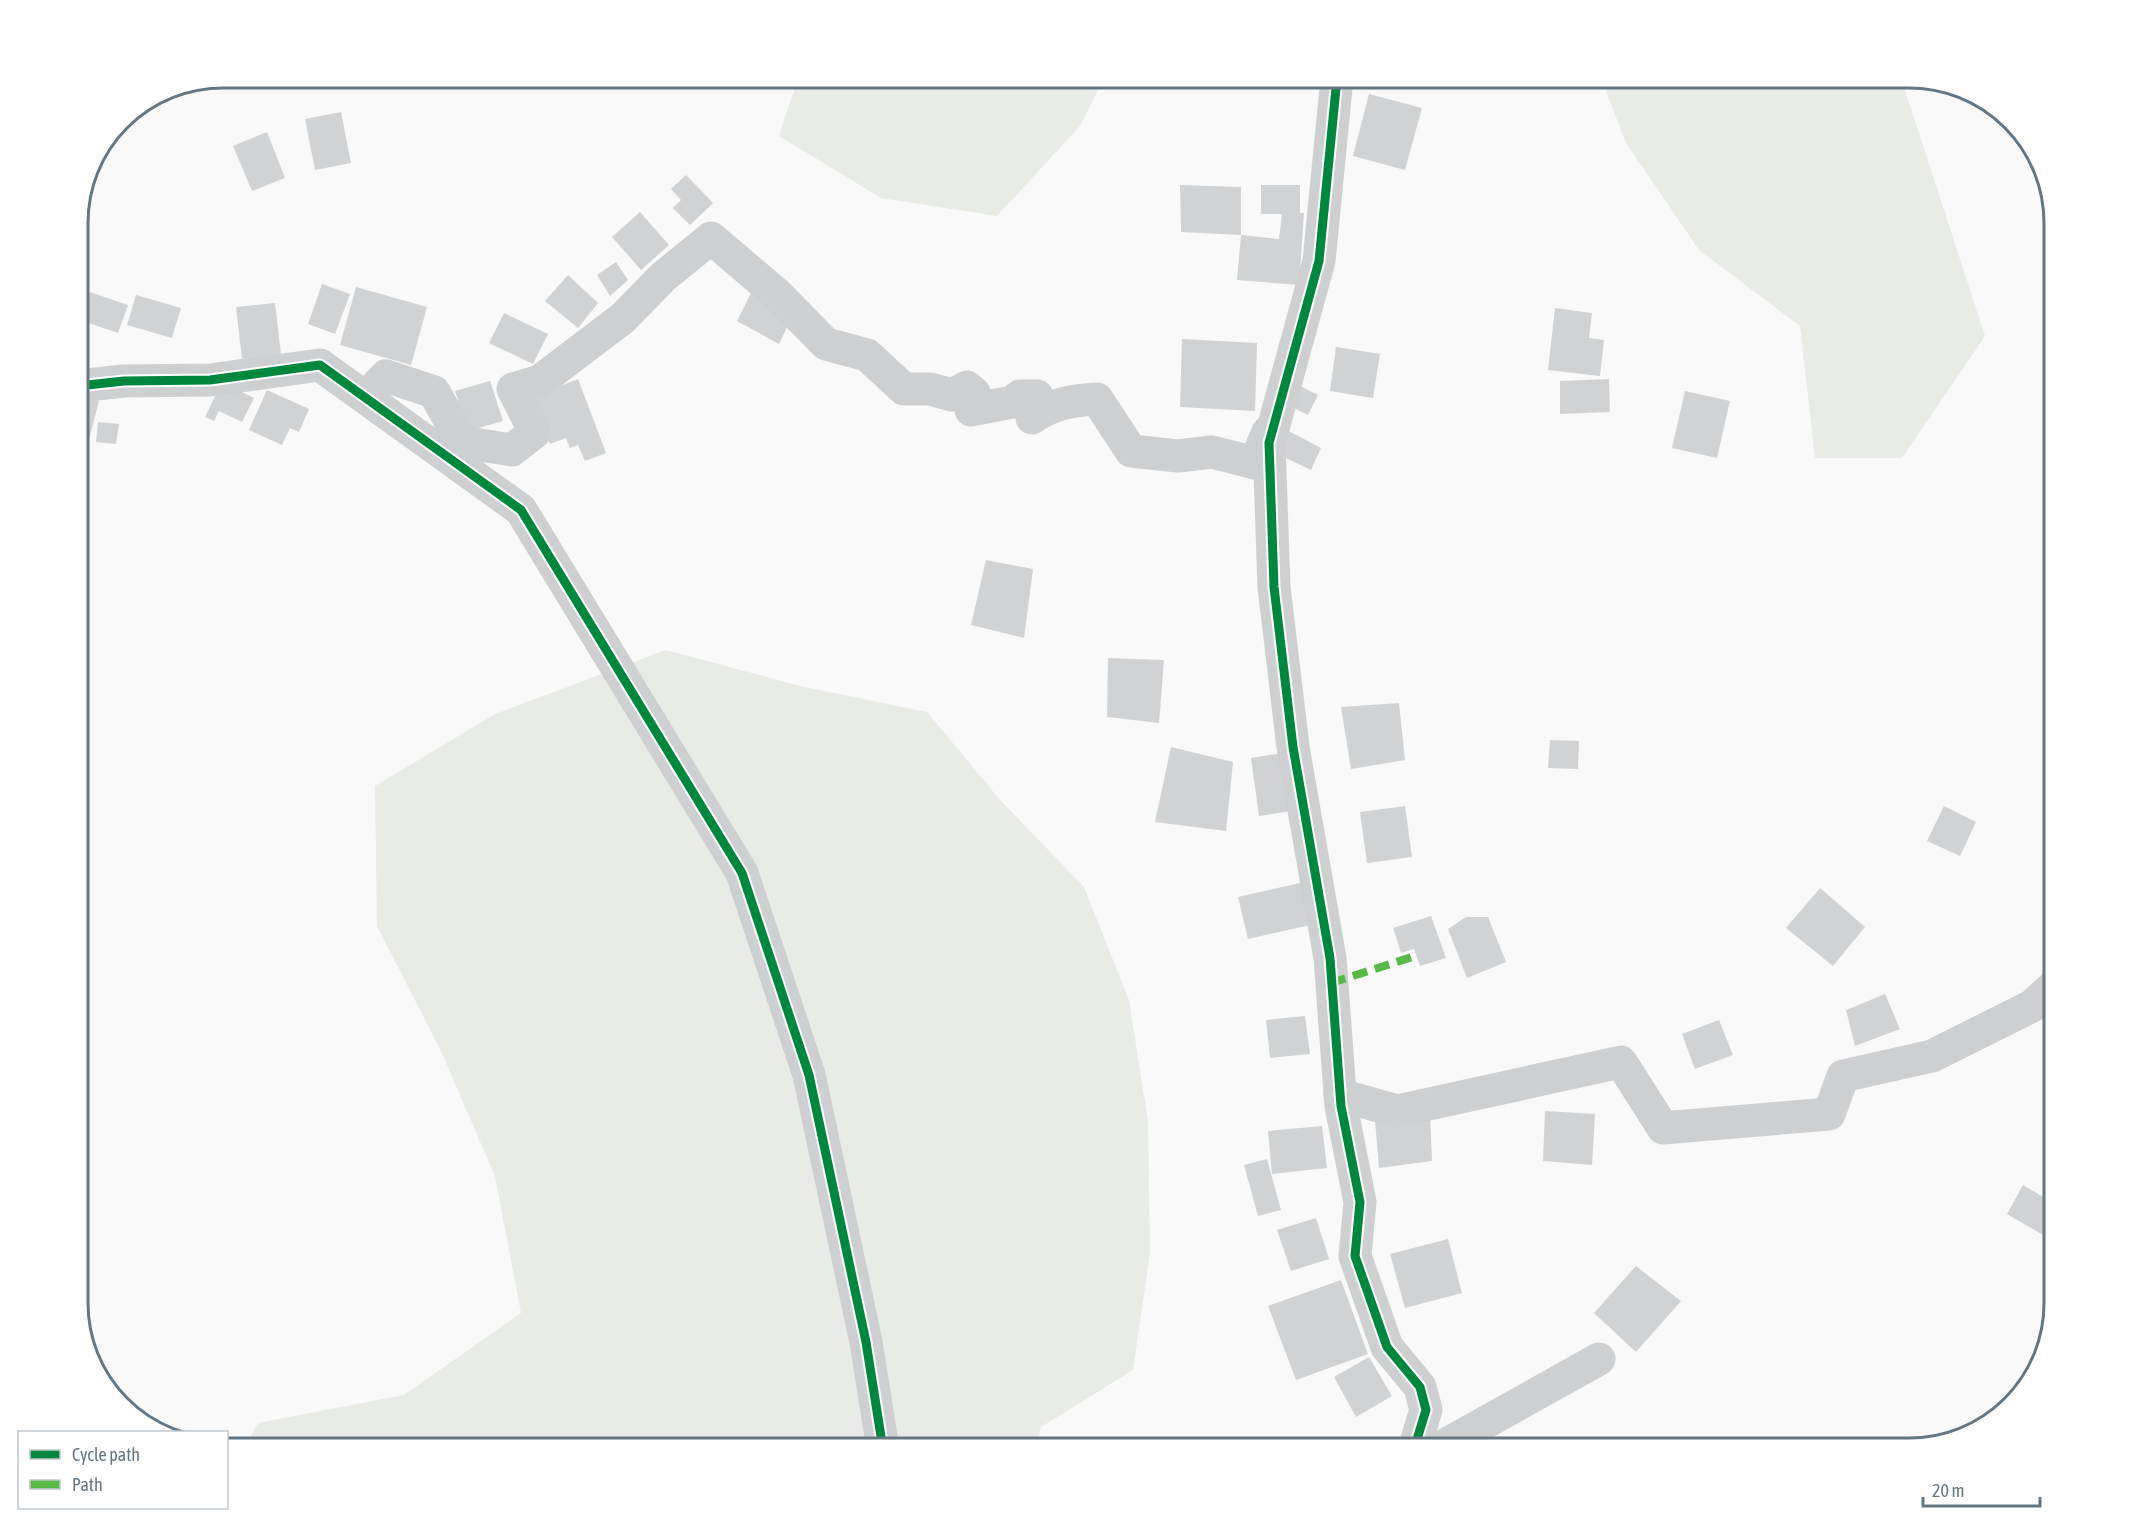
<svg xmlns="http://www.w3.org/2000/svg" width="2133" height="1527" font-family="'Asap Condensed',sans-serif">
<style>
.green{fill:#e8ebe6}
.building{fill:#d0d2d3}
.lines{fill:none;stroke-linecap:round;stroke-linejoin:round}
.minor{stroke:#cecfd0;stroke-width:33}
.quiet{stroke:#58b947;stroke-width:8;stroke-dasharray:15 8;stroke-linecap:butt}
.cycleway-casing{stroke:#fff;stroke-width:13}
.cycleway{stroke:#00873e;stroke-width:9}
.rim{fill:none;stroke:#657683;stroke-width:3}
</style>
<rect width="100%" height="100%" fill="#f9f9f9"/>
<g class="green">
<polygon points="798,78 1104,78 1080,126 997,216 881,198 779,136"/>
<polygon points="1601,78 1901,78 1985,336 1902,458 1815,458 1800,326 1699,250 1626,143"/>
<polygon points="666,650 804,687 927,712 1001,801 1084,887 1129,1000 1148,1122 1150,1253 1133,1370 1041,1427 1036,1449 244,1449 258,1423 404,1395 521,1313 495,1176 440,1049 377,926 375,786 495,714"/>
</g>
<g class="building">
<polygon points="1369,94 1422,108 1405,170 1353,156"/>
<polygon points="341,112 351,163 315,170 305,119"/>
<polygon points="267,132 285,178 252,191 233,146"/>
<polygon points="686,175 713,203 690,225 673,208 681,200 671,189"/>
<polygon points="1180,185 1241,187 1241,235 1279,239 1282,214 1261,214 1261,185 1300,185 1300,213 1304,213 1299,285 1237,280 1241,235 1181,232"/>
<polygon points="640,212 669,245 641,270 612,237"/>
<polygon points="616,262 628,280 610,296 597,275"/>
<polygon points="568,275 598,303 578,328 545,301"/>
<polygon points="322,284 350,294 335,334 308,324"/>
<polygon points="356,287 427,307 411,365 340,345"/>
<polygon points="90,292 128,305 118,333 80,320"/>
<polygon points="751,293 792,317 779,344 737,321"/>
<polygon points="136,295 181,308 172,338 127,325"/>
<polygon points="275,303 281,355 242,359 236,307"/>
<polygon points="1555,308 1592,313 1589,338 1604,340 1600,376 1548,370"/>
<polygon points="504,313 548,334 533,364 489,343"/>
<polygon points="1182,339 1257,343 1255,411 1180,407"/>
<polygon points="1336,347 1380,354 1373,398 1330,391"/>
<polygon points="578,379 606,453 585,461 578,445 570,448 566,438 550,444 532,397"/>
<polygon points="1609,379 1610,412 1560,414 1560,381"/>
<polygon points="490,381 503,421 468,431 455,391"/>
<polygon points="1290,381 1318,395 1308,415 1280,401"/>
<polygon points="222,382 254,398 242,422 219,411 214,421 205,417"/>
<polygon points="267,390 309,409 299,432 290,428 282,445 249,430"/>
<polygon points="1685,391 1730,401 1717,458 1672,448"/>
<polygon points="78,396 99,401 87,448 78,446"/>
<polygon points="98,422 119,424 116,444 96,442"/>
<polygon points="1283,428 1321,448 1311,470 1271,451"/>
<polygon points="986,560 1033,569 1024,638 971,625"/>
<polygon points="1108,658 1164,660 1159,723 1107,717"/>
<polygon points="1399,703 1405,760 1351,769 1341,707"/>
<polygon points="1550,740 1579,741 1578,769 1548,768"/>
<polygon points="1171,747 1233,762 1226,831 1155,822"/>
<polygon points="1288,752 1297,810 1259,816 1251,758"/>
<polygon points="1405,806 1412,857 1367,863 1360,812"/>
<polygon points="1944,806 1976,822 1960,856 1927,841"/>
<polygon points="1309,881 1319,923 1248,939 1238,897"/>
<polygon points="1820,888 1865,927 1833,966 1786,928"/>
<polygon points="1431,916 1446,958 1420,966 1414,949 1401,953 1393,928"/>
<polygon points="1466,917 1488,917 1506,962 1467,978 1448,929"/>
<polygon points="1885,994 1900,1029 1855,1046 1846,1010"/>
<polygon points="1305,1016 1310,1054 1270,1058 1266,1020"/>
<polygon points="1719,1020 1733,1055 1695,1069 1682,1034"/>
<polygon points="1545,1111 1595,1114 1592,1165 1543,1161"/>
<polygon points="1430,1114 1432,1161 1379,1168 1375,1120"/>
<polygon points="1322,1126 1327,1168 1272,1174 1268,1131"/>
<polygon points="1267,1159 1281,1210 1258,1216 1244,1165"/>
<polygon points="2023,1185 2055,1204 2055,1230 2050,1239 2007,1214"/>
<polygon points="1316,1218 1329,1259 1291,1271 1277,1230"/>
<polygon points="1448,1239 1462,1293 1405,1308 1390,1254"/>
<polygon points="1636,1266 1681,1301 1636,1352 1594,1313"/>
<polygon points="1341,1280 1368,1354 1296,1380 1268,1306"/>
<polygon points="1369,1357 1392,1396 1356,1417 1334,1377"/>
</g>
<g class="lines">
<g class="minor">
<polyline points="1337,78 1319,261 1269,443 1274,587 1293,747 1330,958 1341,1106 1360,1202 1355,1256 1387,1347 1420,1387 1426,1410 1414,1449"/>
<polyline points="78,386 124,381 210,380 320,365 521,510 742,873 809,1075 866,1342 883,1449"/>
<path d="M366,397L386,376L434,392L462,442L512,450L535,432L513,389L540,381L623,318L663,277L711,238L778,295L826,344L867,355L904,389H930L952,395L967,387L974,393L971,410L1012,402L1020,396H1037L1032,418C1052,404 1073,400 1097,399L1131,451L1178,456L1212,452L1255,463L1268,432"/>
<polyline points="1340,1095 1397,1111 1621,1062 1663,1128 1829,1114 1843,1076 1932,1056 2032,1006 2055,985"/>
<polyline points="1438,1449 1599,1359"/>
</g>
<polyline class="quiet" points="1331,983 1412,957"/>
<g class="cycleway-casing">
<g id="cycleway">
<polyline points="1337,78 1319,261 1269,443 1274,587 1293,747 1330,958 1341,1106 1360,1202 1355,1256 1387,1347 1420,1387 1426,1410 1414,1449"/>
<polyline points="78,386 124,381 210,380 320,365 521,510 742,873 809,1075 866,1342 883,1449"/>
</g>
</g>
<use href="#cycleway" class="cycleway"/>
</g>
<path d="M0 0H2133V1527H0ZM223 88H1909A135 135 0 0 1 2044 223V1303A135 135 0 0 1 1909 1438H223A135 135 0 0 1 88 1303V223A135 135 0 0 1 223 88Z" fill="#fff" fill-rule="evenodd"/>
<path class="rim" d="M223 88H1909A135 135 0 0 1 2044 223V1303A135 135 0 0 1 1909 1438H223A135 135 0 0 1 88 1303V223A135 135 0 0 1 223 88Z"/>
<rect x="18" y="1431" width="210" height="78" fill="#ffffff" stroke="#c1c8cd" stroke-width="1.5"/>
<rect x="30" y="1450" width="30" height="9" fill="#00873e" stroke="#c1c8cd" stroke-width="1.5"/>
<text x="72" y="1461" font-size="18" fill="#657683">Cycle path</text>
<rect x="30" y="1480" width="30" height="9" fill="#58b947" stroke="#c1c8cd" stroke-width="1.5"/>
<text x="72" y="1491" font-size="18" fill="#657683">Path</text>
<path d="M1923 1497v9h117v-9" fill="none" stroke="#657683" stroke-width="3"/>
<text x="1932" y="1497" font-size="18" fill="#657683" stroke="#ffffff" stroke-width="4.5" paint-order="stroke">20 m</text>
</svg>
